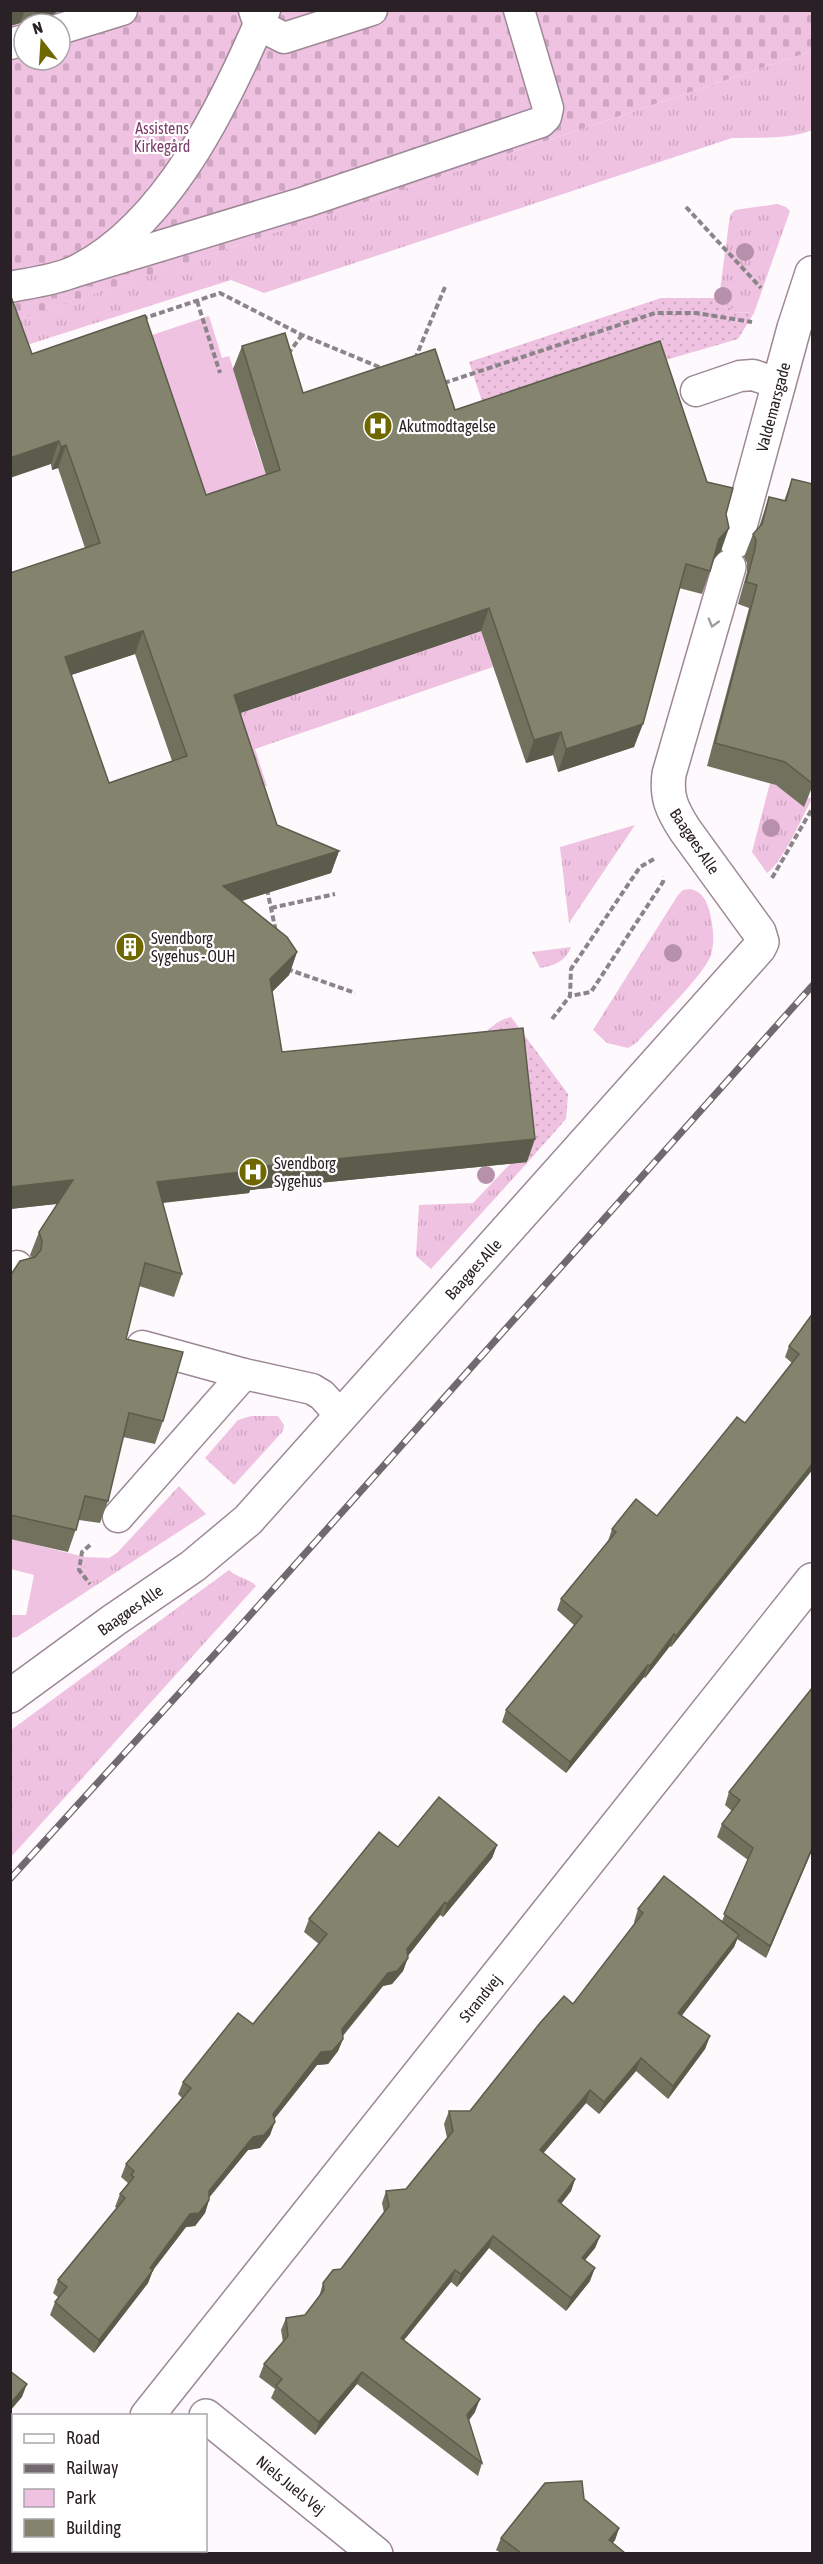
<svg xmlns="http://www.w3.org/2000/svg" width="823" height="2564" font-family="'Asap Condensed',sans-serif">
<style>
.grass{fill:url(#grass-tufts)}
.cemetery{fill:url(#cemetery-stones);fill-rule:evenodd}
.park{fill:#f0c2e1}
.garden{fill:url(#garden-dots)}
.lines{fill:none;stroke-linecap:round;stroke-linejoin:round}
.service-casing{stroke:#9d8896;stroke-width:33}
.minor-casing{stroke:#9d8896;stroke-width:36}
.tertiary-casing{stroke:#9d8896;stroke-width:36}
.path{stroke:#8b8589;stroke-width:4;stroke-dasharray:6 3;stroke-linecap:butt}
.service{stroke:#fff;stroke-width:30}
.minor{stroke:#fff;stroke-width:33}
.tertiary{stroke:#fff;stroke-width:33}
.rail-casing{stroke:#71696e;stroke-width:7}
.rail{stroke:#fff;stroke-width:4.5;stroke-dasharray:14;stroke-linecap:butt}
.tree{fill:#b790ac}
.wall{fill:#72715e;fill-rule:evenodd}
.shaded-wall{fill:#5c5c4c}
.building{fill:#84836d;stroke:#5c5c4c;stroke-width:1.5;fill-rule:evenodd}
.oneway{stroke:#9f9b9e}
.labels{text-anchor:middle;stroke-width:4.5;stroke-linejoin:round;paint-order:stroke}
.park-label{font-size:16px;fill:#7d3b6b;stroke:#fff}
.street-label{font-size:16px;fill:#2a2127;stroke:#fff}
.poi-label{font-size:16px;fill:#2a2127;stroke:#fff;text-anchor:start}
</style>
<defs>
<pattern id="grass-tufts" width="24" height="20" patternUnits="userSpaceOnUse" patternTransform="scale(1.5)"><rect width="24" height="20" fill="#f0c2e1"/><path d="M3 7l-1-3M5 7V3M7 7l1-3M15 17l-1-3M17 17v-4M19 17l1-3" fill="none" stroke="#cea6c1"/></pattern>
<pattern id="cemetery-stones" width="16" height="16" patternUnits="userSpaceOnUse" patternTransform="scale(1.5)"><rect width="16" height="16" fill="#f0c2e1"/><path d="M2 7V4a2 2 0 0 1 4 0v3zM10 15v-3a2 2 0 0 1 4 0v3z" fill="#cea6c1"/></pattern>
<pattern id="garden-dots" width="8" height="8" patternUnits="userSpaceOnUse" patternTransform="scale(1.5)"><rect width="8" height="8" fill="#f0c2e1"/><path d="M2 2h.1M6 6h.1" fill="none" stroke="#cea6c1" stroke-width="1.8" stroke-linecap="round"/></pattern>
</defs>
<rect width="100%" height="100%" fill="#fdf9fc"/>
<g class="grass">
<path d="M812,51V130C788,140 758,137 732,138L264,293L231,280L11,350L10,322Z"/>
<polygon points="777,204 786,207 790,211 754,313 734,312 719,298 730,215 735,210"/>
<polygon points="481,631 493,667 255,749 267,786 250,791 226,718"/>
<path d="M770,783L812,799C802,817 783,862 767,873L752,852Z"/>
<polygon points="635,825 569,923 560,847"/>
<path d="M691,889C703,892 707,902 710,913C713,927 715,941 711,955C704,975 653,1025 636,1043L628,1048L607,1043L593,1030L678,895L683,890Z"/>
<path d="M571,947C566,961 554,966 540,968L532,952Z"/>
<polygon points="528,1162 431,1269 416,1256 419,1205 473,1203 511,1163"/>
<polygon points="251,1416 278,1416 284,1425 283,1431 234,1485 205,1458 238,1420"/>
<polygon points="179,1486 206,1514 95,1586 83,1567 85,1557 109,1558 118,1552"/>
<path d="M229,1570C237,1578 249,1578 256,1586L11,1857V1730Z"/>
</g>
<path class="cemetery" d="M10,11H812V51L11,322ZM24,24H60V60H24Z"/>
<g class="park">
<polygon points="209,316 222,358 229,356 256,435 253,437 272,493 198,518 137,340"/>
<polygon points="11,1539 85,1557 83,1567 95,1586 17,1637 11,1638 11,1615 26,1615 34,1575 11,1569"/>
</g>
<g class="garden">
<polygon points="661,298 719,298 734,312 754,313 738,339 652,364 488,419 469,362"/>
<path d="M511,1017L568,1094L566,1119L528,1162L515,1051L465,1056C477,1043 492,1020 511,1017Z"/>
</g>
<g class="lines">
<g class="service-casing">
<g id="service">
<polyline points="254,10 259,25 284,38 372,10"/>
<polyline points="60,29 122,10"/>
<polyline points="10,44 24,40"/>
<polyline points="71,273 305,202 541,122 546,117 548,108 519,10"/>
<path d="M10,287C30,283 55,280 73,272C167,227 226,102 265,10"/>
<polyline points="696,391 740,376 753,375 780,384"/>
<polyline points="10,1267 17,1266"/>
<polyline points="142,1346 244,1374 312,1389 322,1395 341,1416"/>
<polyline points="118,1517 244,1374"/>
</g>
</g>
<g class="minor-casing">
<g id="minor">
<polyline points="736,541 794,328 812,273"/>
<path d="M10,1696L114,1620L193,1566L248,1520L759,948L762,942L759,932L685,830C672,810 666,797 669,774L729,567"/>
</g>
</g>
<g class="tertiary-casing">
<g id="tertiary">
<polyline points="147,2416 812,1580"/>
<polyline points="206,2416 376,2554"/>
<polyline points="34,2554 37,2550"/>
</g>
</g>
<g class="path">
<polyline points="686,207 761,288"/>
<polyline points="197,301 220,373"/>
<polyline points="142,319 220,293 302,335 384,369"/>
<polyline points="288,354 302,335"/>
<polyline points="415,359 445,287"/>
<polyline points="444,383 655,313 696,313 752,322"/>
<polyline points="654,859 640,867 571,969 570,996 591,992 663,882 664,877"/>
<polyline points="772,878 812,809"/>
<polyline points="267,889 276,932"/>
<polyline points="271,908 335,894"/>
<polyline points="287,969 355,993"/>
<polyline points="552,1019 570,996"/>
<polyline points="90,1545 82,1552 79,1570 90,1584"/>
</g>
<use href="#service" class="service"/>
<use href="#minor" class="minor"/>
<use href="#tertiary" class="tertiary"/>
<g class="rail-casing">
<polyline id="rail" points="10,1879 235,1632 812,986"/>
</g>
<use href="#rail" class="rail"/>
</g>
<g class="tree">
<circle cx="745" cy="252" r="9"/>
<circle cx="723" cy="296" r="9"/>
<circle cx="771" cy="828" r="9"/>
<circle cx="673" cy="953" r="9"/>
<circle cx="486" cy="1175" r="9"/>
</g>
<g class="wall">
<polygon points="10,10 61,10 34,24 20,23 10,26"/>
<path d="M242,346L303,393L455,410L707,482L726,514L721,551L714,559L702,594L679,588L634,747L558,772L553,755L526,763L481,631L240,713L277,825L339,851L331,873L242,901L297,952L289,975L272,992L282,1052L527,1162L250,1190L249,1193L163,1203L182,1274L174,1297L139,1286L126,1339L163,1421L155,1444L123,1437L108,1501L100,1523L79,1520L68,1552L10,1539V1276L32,1258L30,1255L39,1232L57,1204L10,1209L85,548L58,468L52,470L51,464L32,354L206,495L266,475L233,369ZM135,654L172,761L109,783L71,675Z"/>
<polygon points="792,479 813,785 804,807 776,785 707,766 749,608 738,604 747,572 747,563 744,557 753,534 759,527 769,497 784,501"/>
<polygon points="813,1313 813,1469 671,1647 670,1646 645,1678 644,1677 566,1773 502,1722 506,1710 574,1625 557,1610 561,1599 608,1541 612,1529 657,1516 745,1423 792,1363 785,1357 789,1346"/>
<polygon points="813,1687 813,1848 766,1958 737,1939 734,1947 681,2016 710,2036 705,2049 668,2099 636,2071 599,2114 586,2103 543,2153 575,2179 571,2191 561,2204 600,2236 595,2248 585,2260 590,2281 566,2311 489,2248 457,2287 451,2282 404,2340 475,2412 469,2420 482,2463 478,2476 357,2384 315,2435 271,2398 275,2389 259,2377 264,2364 283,2342 281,2330 286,2318 305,2315 319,2297 323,2283 341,2269 384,2213 382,2203 386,2191 406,2189 447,2138 444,2124 449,2111 470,2111 573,2004 635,1923 634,1922 638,1909 722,1921 748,1860 717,1837 722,1824 732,1811 725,1805 729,1792"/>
<polygon points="497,1845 492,1858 443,1917 440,1915 408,1956 403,1971 392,1984 383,1986 343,2036 343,2039 338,2051 328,2064 317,2065 274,2119 270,2135 260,2148 248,2150 209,2197 209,2200 205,2213 195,2226 186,2227 153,2270 148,2283 94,2353 50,2315 55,2302 59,2298 53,2293 58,2280 117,2208 115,2207 120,2194 128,2183 121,2177 126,2164 182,2098 178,2094 183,2082 253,2024 319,1944 304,1932 309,1919 398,1847"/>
<polygon points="619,2528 615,2540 612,2543 625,2553 501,2553 496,2550 501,2538"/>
</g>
<g class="shaded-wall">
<polygon points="25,10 20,23 10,26 10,11"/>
<polygon points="37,10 61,10 34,24 32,24"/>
<polygon points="59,441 51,464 10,478 10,458"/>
<polygon points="66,445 58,468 52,470 61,447"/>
<polygon points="729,528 721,551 711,562 719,539"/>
<polygon points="489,608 481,631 226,718 234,695"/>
<polygon points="143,631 135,654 56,680 65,657"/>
<polygon points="643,724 634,747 558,772 566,749"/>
<polygon points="561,732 553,755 526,763 534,740"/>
<polygon points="339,851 331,873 215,909 223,886"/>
<polygon points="297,952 289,975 262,1002 270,979"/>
<polygon points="535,1139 527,1162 250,1190 249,1193 149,1204 157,1182 257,1167"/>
<polygon points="73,1180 64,1203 10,1209 10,1187"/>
<polygon points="813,1463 813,1469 671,1647 676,1636"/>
<polygon points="674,1634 670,1646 645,1678 650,1666"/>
<polygon points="648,1665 644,1677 566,1773 570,1762"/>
<polygon points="497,1845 492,1858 443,1917 447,1904"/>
<polygon points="813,1846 813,1848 766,1958 770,1946"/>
<polygon points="445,1902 440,1915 403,1962 407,1949"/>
<polygon points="739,1935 734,1947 674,2026 678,2013"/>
<polygon points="408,1958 403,1971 392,1984 383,1986 337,2042 342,2029 388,1973"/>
<polygon points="710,2036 705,2049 668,2099 673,2086"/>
<polygon points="343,2039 338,2051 328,2064 317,2065 268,2127 273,2114 321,2052"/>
<polygon points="641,2058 636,2071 599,2114 604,2102"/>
<polygon points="590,2090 586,2103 535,2163 540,2150"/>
<polygon points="275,2122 270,2135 260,2148 248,2150 204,2204 209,2191 253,2137"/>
<polygon points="575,2179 571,2191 553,2214 558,2201"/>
<polygon points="209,2200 205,2213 195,2226 186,2227 147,2278 153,2270 148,2283 94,2353 99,2340 150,2268 190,2214"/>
<polygon points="493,2236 489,2248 457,2287 461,2274"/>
<polygon points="600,2236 595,2248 577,2270 582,2258"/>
<polygon points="595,2268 590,2281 566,2311 571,2298"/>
<polygon points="455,2270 451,2282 396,2350 401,2338"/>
<polygon points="362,2372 357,2384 315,2435 319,2422"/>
<polygon points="27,2384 22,2397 10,2411 10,2404"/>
<polygon points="480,2399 475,2412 463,2428 467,2415"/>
<polygon points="619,2528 615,2540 605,2553 609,2540"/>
</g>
<g class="building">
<path d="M10,294L32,354L145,315L206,495L280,470L242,346L285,333L303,393L435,349L455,410L660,341L707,482L733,488L726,514L729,528L719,539L710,571L686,564L643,724L566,749L561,732L534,740L489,608L234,695L277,825L339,851L223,886L287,937L297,952L270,979L282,1052L523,1028L535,1139L257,1167L258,1170L157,1182L182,1274L145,1263L126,1339L183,1352L163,1421L129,1413L108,1501L85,1496L76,1530L10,1515V1276L20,1261L35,1257L41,1250L42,1241L39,1232L73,1180L10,1187V573L100,543L66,445L61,447L59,441L10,458ZM143,631L187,756L109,783L65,657Z"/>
<polygon points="792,479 813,484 813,784 785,762 715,743 757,585 746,582 755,549 756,540 753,534 762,524 769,497 786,501"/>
<polygon points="813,1313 813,1463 676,1636 674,1634 650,1666 648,1665 570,1762 506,1710 582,1616 561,1599 616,1532 612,1529 636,1499 657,1516 737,1417 745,1423 799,1354 789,1346"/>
<polygon points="813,1687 813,1846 770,1946 724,1914 753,1848 722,1824 740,1800 729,1792"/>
<polygon points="439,1797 497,1845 447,1904 445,1902 407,1949 408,1958 397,1971 388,1973 342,2029 343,2039 332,2051 321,2052 273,2114 275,2122 264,2135 253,2137 209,2191 209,2200 199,2213 190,2214 150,2268 153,2270 99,2340 55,2302 67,2287 58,2280 125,2198 120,2194 134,2177 131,2175 134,2171 126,2164 191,2088 183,2082 238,2013 253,2024 327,1934 309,1919 379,1832 398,1847"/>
<polygon points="664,1876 739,1935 678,2013 710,2036 673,2086 641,2058 604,2102 590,2090 540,2150 575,2179 558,2201 600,2236 582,2258 595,2268 571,2298 493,2236 461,2274 455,2270 401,2338 480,2399 467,2415 482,2463 362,2372 319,2422 276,2386 282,2379 264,2364 288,2336 286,2318 305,2315 324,2290 323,2283 333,2270 341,2269 389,2206 386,2191 406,2189 453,2131 449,2111 470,2111 540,2023 564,1996 573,2004 643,1913 638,1909"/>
<polygon points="10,2371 27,2384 10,2404"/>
<polygon points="582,2481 584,2499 619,2528 609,2540 625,2553 521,2553 501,2538 545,2483"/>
</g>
<defs><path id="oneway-chevron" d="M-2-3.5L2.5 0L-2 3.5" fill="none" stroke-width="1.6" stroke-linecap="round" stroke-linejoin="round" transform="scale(1.5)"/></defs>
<use class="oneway" href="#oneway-chevron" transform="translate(713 623) rotate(106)"/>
<defs>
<g id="hospital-disc" transform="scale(1.5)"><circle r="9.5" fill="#6f6700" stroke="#fff"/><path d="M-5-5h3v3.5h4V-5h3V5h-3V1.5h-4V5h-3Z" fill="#fff"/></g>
<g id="building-disc" transform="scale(1.5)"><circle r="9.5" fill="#6f6700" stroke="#fff"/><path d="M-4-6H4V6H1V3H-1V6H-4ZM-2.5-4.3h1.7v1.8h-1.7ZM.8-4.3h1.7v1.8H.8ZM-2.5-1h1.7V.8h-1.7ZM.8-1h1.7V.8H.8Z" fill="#fff"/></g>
</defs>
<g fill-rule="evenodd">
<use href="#hospital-disc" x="378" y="426"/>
<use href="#building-disc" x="130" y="947"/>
<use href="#hospital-disc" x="253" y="1172"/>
</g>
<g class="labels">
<g class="park-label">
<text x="162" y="134">Assistens<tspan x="162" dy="18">Kirkegård</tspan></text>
</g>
<g class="street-label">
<text transform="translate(773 407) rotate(-75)" y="6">Valdemarsgade</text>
<text transform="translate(695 841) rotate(56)" y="6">Baagøes Alle</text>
<text transform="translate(473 1269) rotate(-48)" y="6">Baagøes Alle</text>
<text transform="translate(130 1610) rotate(-35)" y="6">Baagøes Alle</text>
<text transform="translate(480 1998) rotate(-51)" y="6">Strandvej</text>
<text transform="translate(291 2485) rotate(39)" y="6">Niels Juels Vej</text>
</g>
<g class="poi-label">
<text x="399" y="432">Akutmodtagelse</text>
<text x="151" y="944">Svendborg<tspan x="151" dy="18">Sygehus - OUH</tspan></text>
<text x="274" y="1169">Svendborg<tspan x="274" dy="18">Sygehus</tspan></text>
</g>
</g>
<rect width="823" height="2564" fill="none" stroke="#2a2127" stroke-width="24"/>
<rect x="12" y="2414" width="195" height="138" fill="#ffffff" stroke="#aaa6a9" stroke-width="1.5"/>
<rect x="24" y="2434" width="30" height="9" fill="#ffffff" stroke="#aaa6a9" stroke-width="1.5"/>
<text x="66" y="2444" font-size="18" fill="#2a2127">Road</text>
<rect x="24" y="2464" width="30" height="9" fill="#71696e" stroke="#aaa6a9" stroke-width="1.5"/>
<text x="66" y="2474" font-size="18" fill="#2a2127">Railway</text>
<rect x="24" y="2489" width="30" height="18" fill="#f0c2e1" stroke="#aaa6a9" stroke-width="1.5"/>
<text x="66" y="2504" font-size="18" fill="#2a2127">Park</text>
<rect x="24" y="2519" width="30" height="18" fill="#84836d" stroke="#aaa6a9" stroke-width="1.5"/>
<text x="66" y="2534" font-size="18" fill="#2a2127">Building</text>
<g transform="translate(42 42) rotate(343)"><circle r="28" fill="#ffffff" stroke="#aaa6a9" stroke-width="1.5"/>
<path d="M0-4.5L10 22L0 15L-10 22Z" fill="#6f6700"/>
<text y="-9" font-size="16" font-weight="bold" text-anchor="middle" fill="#2a2127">N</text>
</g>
</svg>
